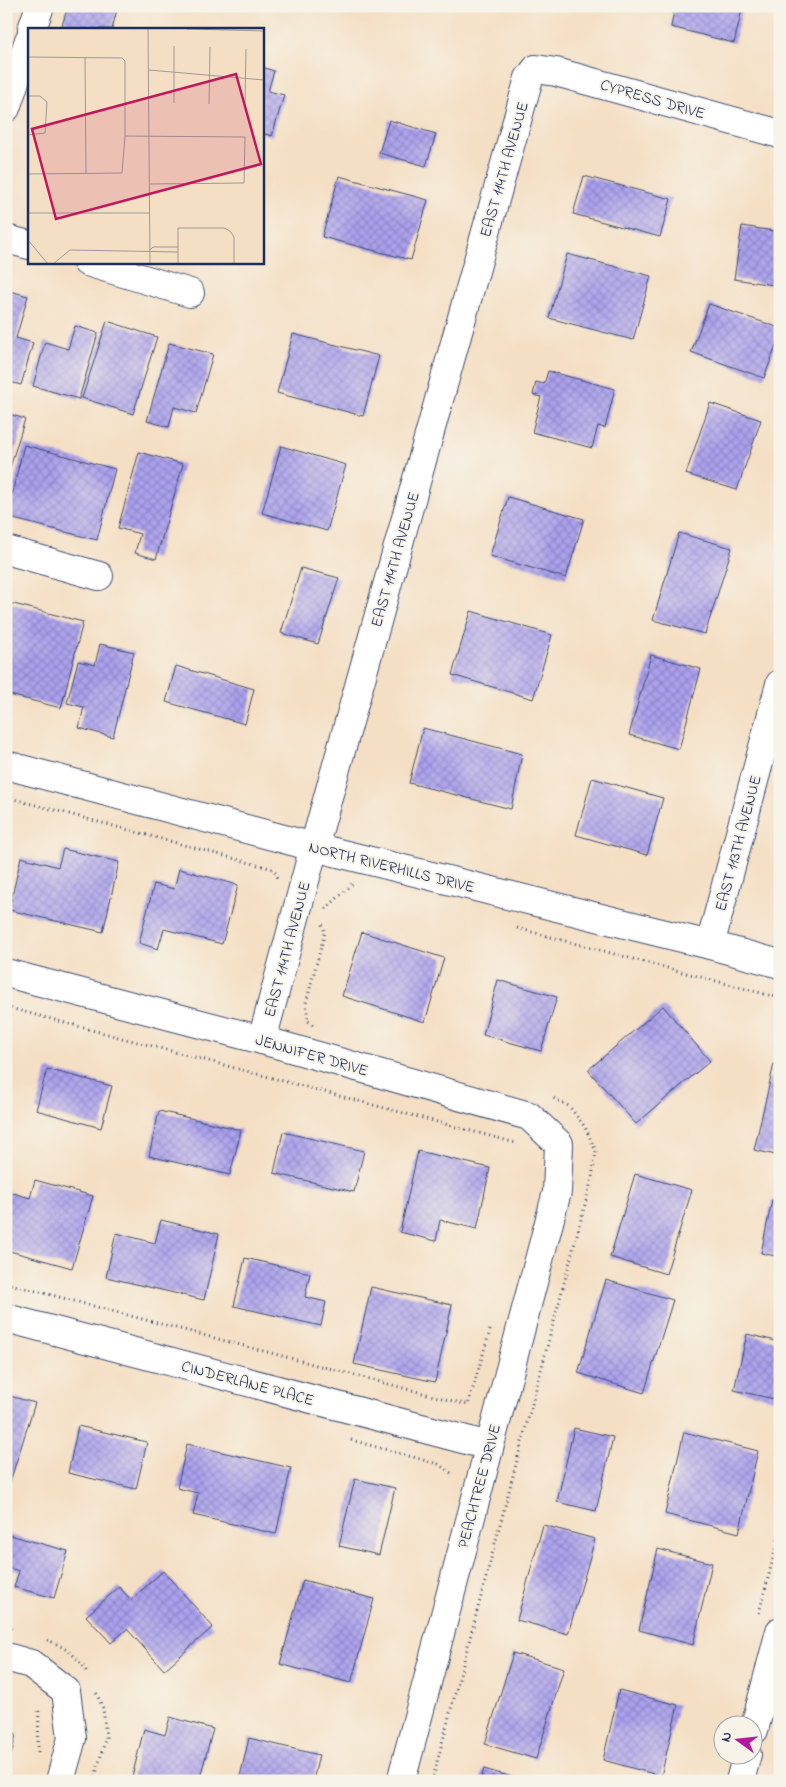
<svg xmlns="http://www.w3.org/2000/svg" width="786" height="1787" font-family="'Indie Flower',sans-serif">
<style>
.building{fill:url(#building-cross-hatch)}
.lines{fill:none;stroke-linecap:round;stroke-linejoin:round}
.minor-casing{stroke:#3c496d;stroke-width:30}
.path{stroke:#3c496d;stroke-width:3;stroke-dasharray:1 4;stroke-linecap:butt}
.minor{stroke:#fff;stroke-width:28}
.labels{text-anchor:middle;stroke-width:4;stroke-linejoin:round;paint-order:stroke}
.street-label{font-size:16px;fill:#1b2f5e;stroke:#f7f3e8}
.inset-road{fill:none;stroke:#9d999b;stroke-width:1}
.view{fill:#c2185b;fill-opacity:0.15;stroke:#c2185b;stroke-width:2.5}
.inset-edge{fill:none;stroke:#1b2f5e;stroke-width:2.5}
</style>
<defs>
<pattern id="building-cross-hatch" width="8" height="8" patternUnits="userSpaceOnUse" patternTransform="scale(1.25)"><rect width="8" height="8" fill="#aca1ee"/><path d="M0 0l8 8M0 8l8-8" fill="none" stroke="#8b84c4"/></pattern>
</defs>
<rect width="100%" height="100%" fill="#f7f3e8"/>
<filter id="ink" filterUnits="userSpaceOnUse"><feTurbulence type="fractalNoise" baseFrequency=".02" numOctaves="2"/><feDisplacementMap in="SourceGraphic" scale="10" xChannelSelector="R" yChannelSelector="G"/><feConvolveMatrix kernelMatrix="1 2 1 2 8 2 1 2 1" color-interpolation-filters="sRGB"/></filter>
<filter id="wash" filterUnits="userSpaceOnUse"><feTurbulence type="fractalNoise" baseFrequency=".0096" numOctaves="4" result="noise"/><feDisplacementMap in="SourceGraphic" scale="20" xChannelSelector="R" yChannelSelector="G"/><feGaussianBlur stdDeviation="1.12" result="paint"/><feColorMatrix in="noise" values="0 0 0 0 0 0 0 0 0 0 0 0 0 0 0 0 0 1.4 0 .05"/><feComposite in="paint" operator="in"/></filter>
<g filter="url(#wash)">
<rect width="100%" height="100%" fill="#f4dfc4"/>
<g id="blocks">
<g class="building">
<polygon points="68,6 118,6 112,29 61,29"/>
<polygon points="675,6 743,6 734,43 671,27"/>
<polygon points="262,67 274,71 268,91 284,95 272,136 262,133"/>
<polygon points="389,120 436,134 426,166 379,153"/>
<polygon points="339,176 428,200 411,260 322,237"/>
<polygon points="584,176 671,199 660,237 573,214"/>
<polygon points="742,226 780,232 780,286 734,279"/>
<polygon points="567,254 651,276 633,340 549,318"/>
<polygon points="6,290 28,296 16,338 33,343 21,385 6,381"/>
<polygon points="709,304 780,328 780,335 764,378 691,352"/>
<polygon points="107,321 157,337 133,414 82,398"/>
<polygon points="75,326 98,333 79,399 33,386 45,342 68,349"/>
<polygon points="293,334 379,356 363,416 277,393"/>
<polygon points="169,343 213,354 196,413 174,407 169,427 147,421"/>
<polygon points="548,371 615,389 605,428 598,426 592,448 532,432 541,397 533,395 536,382 544,384"/>
<polygon points="710,403 761,420 737,490 686,474"/>
<polygon points="6,413 25,419 7,477 6,477"/>
<polygon points="24,445 115,469 97,540 6,517"/>
<polygon points="281,446 346,465 327,531 262,513"/>
<polygon points="139,452 183,464 156,559 135,553 140,534 118,528"/>
<polygon points="508,497 584,519 566,578 490,556"/>
<polygon points="679,533 732,548 705,634 653,620"/>
<polygon points="301,568 339,578 318,644 281,633"/>
<polygon points="6,602 83,622 61,708 6,694"/>
<polygon points="471,611 552,635 533,699 452,675"/>
<polygon points="100,644 134,652 113,737 79,728 84,707 67,703 78,661 95,665"/>
<polygon points="651,655 701,669 679,749 629,735"/>
<polygon points="176,666 254,689 245,724 166,702"/>
<polygon points="423,728 522,754 511,809 409,783"/>
<polygon points="592,778 663,798 647,855 576,835"/>
<polygon points="63,849 119,862 103,932 9,910 21,857 58,867"/>
<polygon points="179,869 238,885 222,944 164,929 158,949 139,943 154,884 174,889"/>
<polygon points="362,932 444,958 425,1022 342,996"/>
<polygon points="498,980 557,997 541,1051 483,1035"/>
<polygon points="663,1006 710,1061 636,1124 588,1070"/>
<polygon points="774,1064 780,1065 780,1156 754,1150"/>
<polygon points="47,1069 112,1086 101,1128 36,1110"/>
<polygon points="159,1111 241,1130 230,1175 149,1156"/>
<polygon points="283,1132 364,1151 354,1192 274,1173"/>
<polygon points="418,1151 490,1168 477,1229 440,1220 436,1241 400,1232"/>
<polygon points="635,1174 692,1190 666,1274 610,1257"/>
<polygon points="35,1180 93,1196 72,1268 6,1250 6,1191 30,1198"/>
<polygon points="772,1200 780,1202 780,1257 761,1253"/>
<polygon points="161,1220 219,1234 204,1300 106,1277 116,1233 155,1243"/>
<polygon points="245,1258 310,1273 305,1297 326,1302 321,1326 234,1306"/>
<polygon points="606,1280 673,1300 644,1393 578,1373"/>
<polygon points="371,1287 452,1305 435,1382 354,1364"/>
<polygon points="747,1334 780,1342 780,1373 774,1399 734,1390"/>
<polygon points="6,1395 35,1403 9,1485 6,1484"/>
<polygon points="78,1426 147,1442 136,1489 68,1473"/>
<polygon points="574,1428 613,1437 596,1511 557,1502"/>
<polygon points="684,1432 758,1451 739,1533 665,1514"/>
<polygon points="187,1444 291,1468 276,1534 193,1515 198,1493 177,1488"/>
<polygon points="355,1479 395,1488 379,1555 339,1546"/>
<polygon points="543,1525 595,1539 568,1634 517,1620"/>
<polygon points="6,1534 68,1551 54,1598 14,1587 19,1571 6,1567"/>
<polygon points="658,1549 712,1563 693,1645 639,1630"/>
<polygon points="163,1571 213,1627 164,1670 127,1629 111,1643 86,1616 119,1587 131,1600"/>
<polygon points="303,1580 374,1599 351,1683 280,1664"/>
<polygon points="513,1653 564,1668 536,1759 485,1744"/>
<polygon points="619,1690 678,1705 661,1776 603,1760"/>
<polygon points="170,1717 213,1729 199,1781 131,1781 144,1729 165,1735"/>
<polygon points="6,1732 16,1734 7,1773 6,1773"/>
<polygon points="249,1738 319,1755 313,1781 239,1781"/>
<polygon points="484,1769 522,1780 522,1781 480,1781"/>
</g>
</g>
</g>
<g filter="url(#ink)">
<use href="#blocks" fill-opacity="0" stroke="#3c496d" stroke-width="1"/>
<g class="lines">
<g class="minor-casing">
<g id="minor">
<polyline points="32,29 40,6"/>
<polyline points="6,108 29,40"/>
<polyline points="6,239 29,245"/>
<polyline points="87,262 190,293"/>
<polyline points="6,550 99,576"/>
<polyline points="6,765 314,847 710,945 780,964"/>
<polyline points="710,945 780,684"/>
<polyline points="6,973 262,1040 529,1116 559,1144 557,1192 401,1781"/>
<polyline points="262,1040 314,847 529,78 536,69 556,72 780,134"/>
<polyline points="6,1318 489,1446"/>
<polyline points="6,1657 31,1664 66,1691 72,1738 60,1781"/>
<polyline points="754,1730 780,1631"/>
<polyline points="740,1781 747,1754"/>
</g>
</g>
<g class="path">
<polyline points="6,797 273,869 278,878"/>
<polyline points="326,909 352,884"/>
<polyline points="517,928 780,998"/>
<polyline points="6,1007 516,1143"/>
<polyline points="313,1025 308,1021 306,1003 325,932 322,924"/>
<polyline points="6,1283 468,1405 491,1327"/>
<polyline points="351,1440 438,1464 454,1475"/>
<polyline points="759,1613 780,1532"/>
<polyline points="6,1626 15,1629"/>
<path d="M47,1640C62,1645 81,1658 87,1673"/>
<polyline points="38,1752 39,1708"/>
<polyline points="94,1781 106,1737 103,1708 95,1690"/>
<polyline points="432,1781 592,1178 596,1151 585,1127 569,1106 551,1097"/>
</g>
<use href="#minor" class="minor"/>
</g>
</g>
<g class="labels">
<g class="street-label">
<text transform="translate(653 98) rotate(16)" y="6">CYPRESS DRIVE</text>
<text transform="translate(503 169) rotate(-74)" y="6">EAST 114TH AVENUE</text>
<text transform="translate(394 559) rotate(-74)" y="6">EAST 114TH AVENUE</text>
<text transform="translate(737 843) rotate(-75)" y="6">EAST 113TH AVENUE</text>
<text transform="translate(392 866) rotate(14)" y="6">NORTH RIVERHILLS DRIVE</text>
<text transform="translate(286 949) rotate(-75)" y="6">EAST 114TH AVENUE</text>
<text transform="translate(312 1054) rotate(16)" y="6">JENNIFER DRIVE</text>
<text transform="translate(248 1382) rotate(15)" y="6">CINDERLANE PLACE</text>
<text transform="translate(478 1486) rotate(-75)" y="6">PEACHTREE DRIVE</text>
</g>
</g>
<g transform="translate(28 28)">
<rect width="236" height="236" fill="#f4dfc4"/>
<path class="inset-road" d="M120,1L122,236M159,1L237,3M0,29L94,30L97,33V108L94,145L0,146M57,29L58,146M121,42L236,52M0,68H12L19,74L17,105L0,107M146,75V18M217,75L218,21M181,76L182,19M97,108L217,109L216,155L122,156M0,185H122M0,212L20,236M122,222L125,219H150M25,236L42,222L150,224M150,236V200H196L202,203L206,209V236"/>
<path class="view" d="M208,46L233,136L28,191L4,101Z"/>
<rect width="236" height="236" class="inset-edge"/>
</g>
<rect width="786" height="1787" fill="none" stroke="#f7f3e8" stroke-width="25"/>
<g transform="translate(738 1740) rotate(285)"><circle r="24" fill="#f7f3e8" stroke="#9fa5b1"/>
<path d="M0-4L9 19L0 12L-9 19Z" fill="#b5179e"/>
<text y="-8" font-size="14" font-weight="bold" text-anchor="middle" fill="#1b2f5e">N</text>
</g>
</svg>
